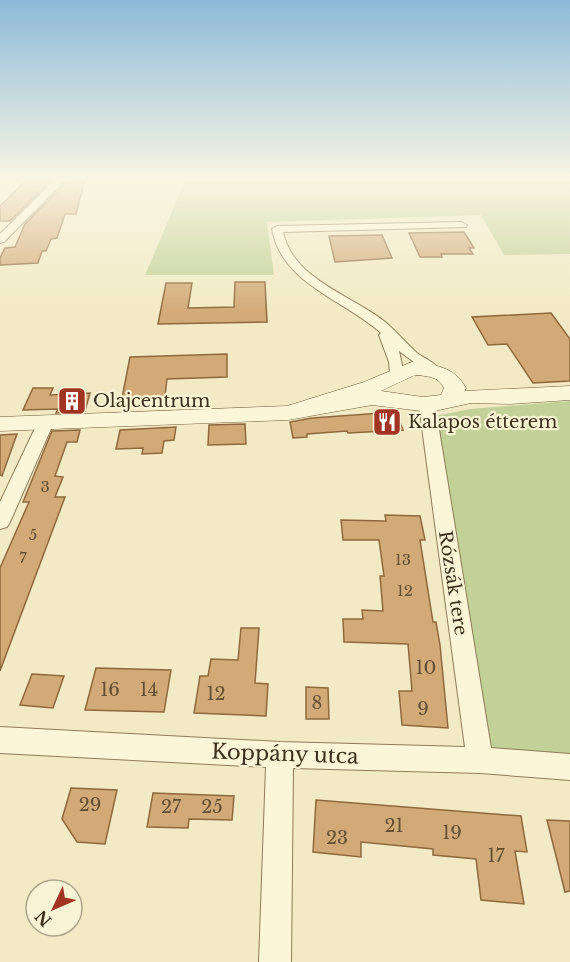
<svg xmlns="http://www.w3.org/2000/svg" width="570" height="962" font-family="'Libre Baskerville',serif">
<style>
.green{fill:#c2d197}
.building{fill:#d2aa77;stroke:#8f693d;stroke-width:1.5}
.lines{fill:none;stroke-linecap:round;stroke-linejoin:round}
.street-casing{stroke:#8e7c59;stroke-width:2}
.secondary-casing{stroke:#705d3c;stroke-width:1}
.street{fill:#fbf6d8;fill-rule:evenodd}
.secondary{fill:#fbf6d8;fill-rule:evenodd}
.labels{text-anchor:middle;stroke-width:4.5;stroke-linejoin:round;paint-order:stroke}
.number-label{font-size:15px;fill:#624f34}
.poi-label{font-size:18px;fill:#3d311e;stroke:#f8f3d4;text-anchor:start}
.street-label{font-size:18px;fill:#3d311e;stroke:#f8f3d4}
.near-number-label{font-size:18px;fill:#624f34}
.near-street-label{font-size:21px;fill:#3d311e;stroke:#f8f3d4}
</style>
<rect width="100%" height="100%" fill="#f2eac4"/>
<g class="green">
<polygon points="186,179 570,179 570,254 504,255 481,215 267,222 274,275 145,275"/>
<polygon points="570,401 570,756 488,751 435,416 471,409"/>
</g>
<g class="building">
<polygon points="28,179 52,180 10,221 0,221 0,206"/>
<polygon points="85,179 76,214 65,214 57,238 51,239 46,251 42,251 38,263 0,265 0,258 5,248 15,247 25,224 68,180"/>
<polygon points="464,232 474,248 469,248 473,254 441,254 442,257 420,257 409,233"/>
<polygon points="382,235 392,258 335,262 329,236"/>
<polygon points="235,282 265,282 267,322 158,324 166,283 192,283 188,308 234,307"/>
<polygon points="551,313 570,339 570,381 533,383 507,344 488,345 472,317"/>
<polygon points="227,354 227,377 167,379 165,396 122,398 130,357"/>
<polygon points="33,388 53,388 50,395 90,393 85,411 56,413 58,409 23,410"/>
<polygon points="396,412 403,430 348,433 347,431 307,434 307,437 293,438 290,422 312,418"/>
<polygon points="245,424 246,444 208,445 209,425"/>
<polygon points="176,427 174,440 164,441 162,453 142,454 143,448 116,449 120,430"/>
<polygon points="80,430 77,442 67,442 55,476 63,477 55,497 65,497 0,671 0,568 29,502 23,502 52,431"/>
<polygon points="17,434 2,476 0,475 0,435"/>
<polygon points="385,515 420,516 425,540 420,540 433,622 436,622 440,645 448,728 402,725 399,691 412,691 408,644 344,642 343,619 363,619 362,610 383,611 380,576 384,576 379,540 343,540 341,520 386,521"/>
<polygon points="241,628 259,628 255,683 268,684 266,716 194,713 200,676 208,676 211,659 238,660"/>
<polygon points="96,668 171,670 164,712 85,710"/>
<polygon points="32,674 64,676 53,708 20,705"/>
<polygon points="306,687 328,688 329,719 306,719"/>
<polygon points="71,788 117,790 105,844 77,842 62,819"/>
<polygon points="153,793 234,796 232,820 189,819 188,828 147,827"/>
<polygon points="316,800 521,816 527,852 515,851 524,904 481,900 476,859 433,855 433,849 361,842 361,857 313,852"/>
<polygon points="547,820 570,821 570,891 565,892"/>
</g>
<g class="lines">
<g class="street-casing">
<g id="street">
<polygon points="56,179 66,179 4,242 0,243 0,234"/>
<path d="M462,222L467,225L466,227L283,232C293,279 349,294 384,321C396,331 406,343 417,353C424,358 434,362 439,369L432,373L427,372L399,351L404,374L397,378L390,374L389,362L379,335L381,333C343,299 282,284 272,229L277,226Z"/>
<polygon points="427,400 435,405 491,748 570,754 570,780 480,773 293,768 291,962 259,962 266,767 0,753 0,727 280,742 465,747 419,405"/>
<polygon points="46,417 52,418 54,422 10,522 7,527 0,529 0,502 38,422 40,418"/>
</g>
</g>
<g class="secondary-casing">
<path id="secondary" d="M412,362C435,365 454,366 466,388L465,391L570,386V400L510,404L471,403L430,412L372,405L288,420L0,431V417L287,406L364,382ZM415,375C426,376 439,376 444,388L441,395L423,397L381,391Z"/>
</g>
<use href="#street" class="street"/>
<use href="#secondary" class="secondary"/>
</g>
<linearGradient id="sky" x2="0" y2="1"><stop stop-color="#8dbad8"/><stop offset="0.57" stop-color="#f9f6e4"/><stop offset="1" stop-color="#f9f6e4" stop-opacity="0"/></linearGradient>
<rect width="570" height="314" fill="url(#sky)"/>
<defs>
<g id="building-square" transform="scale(1.5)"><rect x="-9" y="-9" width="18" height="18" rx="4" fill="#a23424" stroke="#f8f3d4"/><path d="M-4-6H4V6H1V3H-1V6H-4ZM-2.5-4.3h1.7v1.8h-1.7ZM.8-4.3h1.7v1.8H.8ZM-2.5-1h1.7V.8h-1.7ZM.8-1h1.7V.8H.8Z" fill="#fff"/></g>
<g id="restaurant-square" transform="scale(1.5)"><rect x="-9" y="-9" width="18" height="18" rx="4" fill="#a23424" stroke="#f8f3d4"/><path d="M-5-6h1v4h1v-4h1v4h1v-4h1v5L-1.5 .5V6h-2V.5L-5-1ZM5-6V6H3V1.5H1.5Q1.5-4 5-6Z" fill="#fff"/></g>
</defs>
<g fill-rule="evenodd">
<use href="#building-square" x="72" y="401"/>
<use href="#restaurant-square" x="387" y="422"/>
</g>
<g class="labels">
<g class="number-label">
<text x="45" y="492">3</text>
<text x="33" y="540">5</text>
<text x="23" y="563">7</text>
<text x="403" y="565">13</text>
<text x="405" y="596">12</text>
</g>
<g class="poi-label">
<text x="93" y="407">Olajcentrum</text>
<text x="408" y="428">Kalapos étterem</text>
</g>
<g class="street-label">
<text transform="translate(453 583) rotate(81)" y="6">Rózsák tere</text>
</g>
<g class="near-number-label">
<text x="426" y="674">10</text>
<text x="110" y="696">16</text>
<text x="149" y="696">14</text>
<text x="216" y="700">12</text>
<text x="317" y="709">8</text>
<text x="423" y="715">9</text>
<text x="90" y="811">29</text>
<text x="171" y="813">27</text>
<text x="212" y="813">25</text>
<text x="394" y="832">21</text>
<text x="452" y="839">19</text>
<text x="337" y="844">23</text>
<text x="496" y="862">17</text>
</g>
<g class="near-street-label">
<text transform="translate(285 754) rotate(2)" y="7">Koppány utca</text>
</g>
</g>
<g transform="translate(54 908) rotate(226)"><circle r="28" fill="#f8f3d4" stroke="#ada58b" stroke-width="1.5"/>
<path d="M0-4.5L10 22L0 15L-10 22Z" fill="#a23424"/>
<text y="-9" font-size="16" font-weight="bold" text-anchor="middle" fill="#3d311e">N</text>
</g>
</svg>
